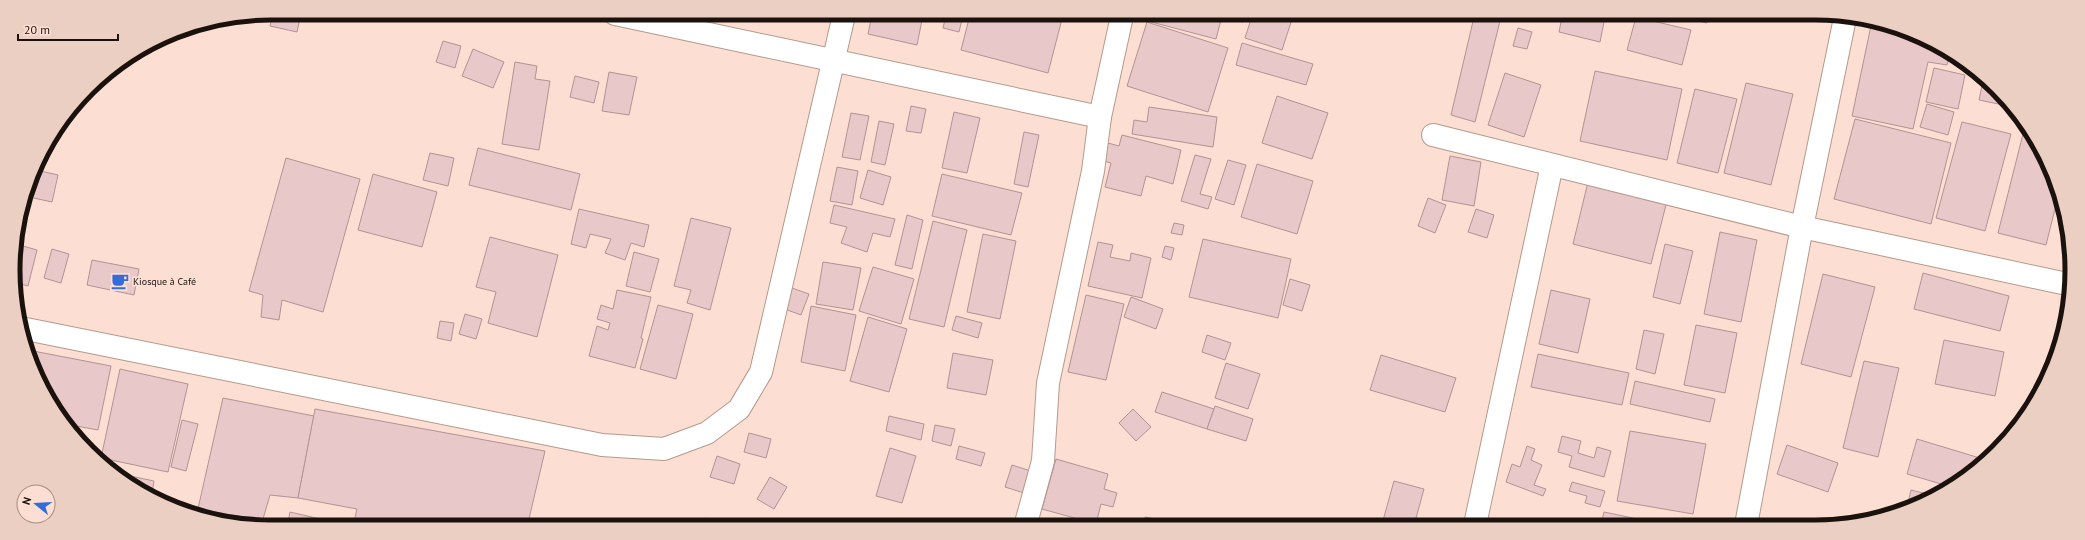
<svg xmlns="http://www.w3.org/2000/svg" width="2085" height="540" font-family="'PT Sans',sans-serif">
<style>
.building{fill:#e8c8c9;stroke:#b29394}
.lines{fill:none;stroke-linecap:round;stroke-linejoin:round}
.minor-casing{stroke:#b4998d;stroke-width:24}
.minor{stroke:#fff;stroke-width:22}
.labels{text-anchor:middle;stroke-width:3.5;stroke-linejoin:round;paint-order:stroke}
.poi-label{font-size:10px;fill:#1b120d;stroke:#fcdfd2;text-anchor:start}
.rim{fill:none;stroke:#1b120d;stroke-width:5}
</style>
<rect width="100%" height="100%" fill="#fcdfd2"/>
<g class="building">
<polygon points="273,13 301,13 297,32 270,26"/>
<polygon points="872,15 923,15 917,45 868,34"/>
<polygon points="946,15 963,15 959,32 943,28"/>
<polygon points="970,15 1063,15 1048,73 961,50"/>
<polygon points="1137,16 1222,16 1216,39 1136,18"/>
<polygon points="1223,16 1245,16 1243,22 1223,18"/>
<polygon points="1252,16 1293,16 1282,50 1245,38"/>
<polygon points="1474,17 1501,17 1475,122 1451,115"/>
<polygon points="1562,17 1605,17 1600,42 1559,32"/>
<polygon points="1636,17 1691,30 1682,65 1627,50"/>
<polygon points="1679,17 1708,17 1707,23"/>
<polygon points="1872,21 1950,53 1947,65 1928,62 1913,129 1852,116"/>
<polygon points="1147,22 1228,48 1208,112 1127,86"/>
<polygon points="1518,28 1532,32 1527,49 1513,46"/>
<polygon points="443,41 461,46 455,68 436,62"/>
<polygon points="1242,43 1313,64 1306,85 1236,65"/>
<polygon points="473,49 504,62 493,88 462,76"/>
<polygon points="515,62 537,66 535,79 550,81 539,150 502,144"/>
<polygon points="1934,68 1965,75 1958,109 1926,102"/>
<polygon points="1595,71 1682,89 1667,160 1580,141"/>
<polygon points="609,72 637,77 629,115 602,111"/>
<polygon points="1505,73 1541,85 1524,137 1488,125"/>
<polygon points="575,76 599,82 594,103 570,97"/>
<polygon points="1983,81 2008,106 1979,100"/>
<polygon points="1746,83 1793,94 1771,185 1724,173"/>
<polygon points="1695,89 1737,99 1718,173 1677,163"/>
<polygon points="1277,96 1328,113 1312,159 1262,143"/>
<polygon points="1927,104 1954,112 1948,135 1920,127"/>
<polygon points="911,106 926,109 921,133 906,131"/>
<polygon points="1149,107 1217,117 1213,147 1132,134 1134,120 1147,122"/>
<polygon points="954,112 980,118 967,173 942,168"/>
<polygon points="851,113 869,116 860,160 842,157"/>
<polygon points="1855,119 1951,143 1931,224 1834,199"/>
<polygon points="879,121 894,124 885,165 871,162"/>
<polygon points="1962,122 2011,134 1985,231 1936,218"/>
<polygon points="1024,132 1039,135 1028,187 1014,184"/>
<polygon points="2023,134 2032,136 2058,197 2046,245 1998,233"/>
<polygon points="1122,135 1181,150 1173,184 1146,176 1141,196 1105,187 1111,163 1104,161 1108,143 1119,146"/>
<polygon points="478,148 580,174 571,210 469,185"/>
<polygon points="430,153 454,158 448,186 423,180"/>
<polygon points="1195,155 1211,159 1200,194 1212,197 1208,209 1181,201"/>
<polygon points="1450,156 1481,162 1474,206 1442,200"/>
<polygon points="286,158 360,179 323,312 282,300 279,320 261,317 263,295 249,291"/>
<polygon points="1228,160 1246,165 1234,205 1215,199"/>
<polygon points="1257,164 1313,181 1297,234 1241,217"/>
<polygon points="837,167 858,171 852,205 830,201"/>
<polygon points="36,170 58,175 52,202 29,197"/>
<polygon points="868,170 891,177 883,205 860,198"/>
<polygon points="373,174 437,192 422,247 358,230"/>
<polygon points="942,174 1022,193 1011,235 932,216"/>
<polygon points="1588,182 1667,201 1651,264 1573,244"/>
<polygon points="1428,198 1446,205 1435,233 1418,226"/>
<polygon points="834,205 895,219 890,237 873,233 867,252 841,243 847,227 830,223"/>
<polygon points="579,209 649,225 644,247 631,243 625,260 605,253 611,239 590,234 586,248 571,244"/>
<polygon points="1476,209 1494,215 1487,238 1468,232"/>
<polygon points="907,215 923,220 912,269 895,265"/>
<polygon points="691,218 731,228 710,310 687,303 691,290 674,286"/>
<polygon points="933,221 967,230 944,327 909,319"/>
<polygon points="1174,223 1184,225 1182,235 1171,233"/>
<polygon points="1720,232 1757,240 1741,322 1704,314"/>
<polygon points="983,234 1016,241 1000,319 967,312"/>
<polygon points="490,237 558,255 537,337 488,323 496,292 476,287"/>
<polygon points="1203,239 1291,259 1278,318 1189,297"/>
<polygon points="1098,242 1113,245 1110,257 1130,261 1131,253 1151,258 1142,298 1088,286"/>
<polygon points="16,244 37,250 28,286 17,283 14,253"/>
<polygon points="1665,244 1693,251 1680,304 1653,297"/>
<polygon points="1165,246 1174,248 1171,260 1162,257"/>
<polygon points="52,249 69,254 61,283 44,278"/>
<polygon points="634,252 659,259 650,292 626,286"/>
<polygon points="92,260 139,269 134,295 87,285"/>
<polygon points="823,262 861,268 853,310 816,304"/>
<polygon points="873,267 914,279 901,324 859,311"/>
<polygon points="1923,273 2009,296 2000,331 1914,309"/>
<polygon points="1823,274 1875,287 1851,377 1801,364"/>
<polygon points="1290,279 1310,285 1302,311 1283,305"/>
<polygon points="789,287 809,294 801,315 782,308"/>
<polygon points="617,290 651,297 641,338 643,339 635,368 589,356 597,326 608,330 610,323 597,319 601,305 613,309"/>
<polygon points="1551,290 1590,299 1578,353 1539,344"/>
<polygon points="1086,295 1124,304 1106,380 1068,372"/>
<polygon points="1131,297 1163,309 1156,329 1124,317"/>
<polygon points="658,305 693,314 676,379 640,369"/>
<polygon points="811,306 856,315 845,371 801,362"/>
<polygon points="465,314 482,319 476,339 459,334"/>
<polygon points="956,316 982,323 978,338 952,330"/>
<polygon points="868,317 907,329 889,392 850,381"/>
<polygon points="440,321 454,323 451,341 437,338"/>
<polygon points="1696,325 1737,333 1725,393 1684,385"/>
<polygon points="1644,330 1664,334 1655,374 1636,369"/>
<polygon points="1207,335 1231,343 1225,360 1202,352"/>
<polygon points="1944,340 2004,352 1995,396 1935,384"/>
<polygon points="28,350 111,366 98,430 65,424"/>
<polygon points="953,353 993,360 986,395 947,388"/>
<polygon points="1538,354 1629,373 1622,405 1531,387"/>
<polygon points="1381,355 1456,378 1445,412 1370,390"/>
<polygon points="1864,361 1899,368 1878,457 1843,448"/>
<polygon points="1226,363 1260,374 1248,409 1215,398"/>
<polygon points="120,369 188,384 168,472 101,458"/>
<polygon points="1635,381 1715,399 1710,422 1630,404"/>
<polygon points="1162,392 1214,409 1207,429 1155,412"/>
<polygon points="223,398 314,416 298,498 270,495 263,519 231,515 229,522 220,522 197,513"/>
<polygon points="1215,406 1253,419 1246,441 1207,429"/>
<polygon points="315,409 545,451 528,523 354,522 357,509 298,498"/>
<polygon points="1133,409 1151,427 1136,441 1119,423"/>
<polygon points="889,416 924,424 921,440 886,431"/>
<polygon points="182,420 198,424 186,471 171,467"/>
<polygon points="935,425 955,429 951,446 932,441"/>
<polygon points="1630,431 1706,444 1693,514 1617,501"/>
<polygon points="749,433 771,439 766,458 744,452"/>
<polygon points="1562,436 1581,441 1578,453 1594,458 1597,447 1611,451 1604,477 1569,467 1572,456 1558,452"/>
<polygon points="1917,439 1983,459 1982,462 1948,486 1907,474"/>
<polygon points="1787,445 1838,463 1828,492 1777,474"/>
<polygon points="959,446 985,453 981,466 956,459"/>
<polygon points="1527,446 1535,449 1531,460 1542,465 1534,485 1546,489 1543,496 1506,482 1512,464 1520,467"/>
<polygon points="890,448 916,456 902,503 876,496"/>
<polygon points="717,456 740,464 734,484 710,477"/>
<polygon points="1056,459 1108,474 1104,489 1117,493 1113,507 1101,504 1096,524 1042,509"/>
<polygon points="1012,465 1034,472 1027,494 1005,487"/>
<polygon points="116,473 154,481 152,494 127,484"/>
<polygon points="770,477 787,487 774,509 757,499"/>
<polygon points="1394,481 1424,489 1416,518 1439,524 1382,524"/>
<polygon points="1572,482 1605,491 1600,507 1585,503 1587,496 1569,491"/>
<polygon points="1911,490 1935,496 1928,501 1907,507"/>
<polygon points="290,512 329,521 329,522 288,522"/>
<polygon points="1604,512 1666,525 1601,524"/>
<polygon points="1145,517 1178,524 1144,524"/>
<polygon points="704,518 713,523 701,523"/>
<polygon points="813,519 825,523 812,523"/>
</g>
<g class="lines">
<g class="minor-casing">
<g id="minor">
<polyline points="615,14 1100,117"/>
<polyline points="1433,135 1802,227 2067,284"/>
<polyline points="21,328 602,445 664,449 707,433 739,409 761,372 844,15"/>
<polyline points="1476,520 1552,165"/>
<polyline points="1026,523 1043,461 1048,383 1093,171 1100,117 1122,16"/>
<polyline points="1746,525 1802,227 1845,18"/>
</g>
</g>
<use href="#minor" class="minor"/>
</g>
<defs>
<g id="cafe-bare" transform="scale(1.38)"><path d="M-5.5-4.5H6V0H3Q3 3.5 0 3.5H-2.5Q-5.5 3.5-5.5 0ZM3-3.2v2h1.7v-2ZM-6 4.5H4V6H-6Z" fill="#346cdb" stroke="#fcdfd2" stroke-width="2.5" paint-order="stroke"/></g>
</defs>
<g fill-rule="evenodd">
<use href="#cafe-bare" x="120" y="281"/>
</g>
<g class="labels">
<g class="poi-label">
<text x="133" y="285">Kiosque à Café</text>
</g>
</g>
<path d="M0 0H2085V540H0ZM270 20H1815A250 250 0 0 1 2065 270V270A250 250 0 0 1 1815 520H270A250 250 0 0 1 20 270V270A250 250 0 0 1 270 20Z" fill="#eacfc2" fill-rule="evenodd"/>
<path class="rim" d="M270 20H1815A250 250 0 0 1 2065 270V270A250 250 0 0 1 1815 520H270A250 250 0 0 1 20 270V270A250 250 0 0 1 270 20Z"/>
<g transform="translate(36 504) rotate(288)"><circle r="19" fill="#fcdfd2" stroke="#a28d83"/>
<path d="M0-3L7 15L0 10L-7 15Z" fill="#346cdb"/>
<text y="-6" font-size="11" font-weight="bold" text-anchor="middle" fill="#1b120d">N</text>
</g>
<path d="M18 34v6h100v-6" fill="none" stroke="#1b120d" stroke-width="2"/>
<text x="24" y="34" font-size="12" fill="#1b120d" stroke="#fcdfd2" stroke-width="3" paint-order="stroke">20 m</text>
</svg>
